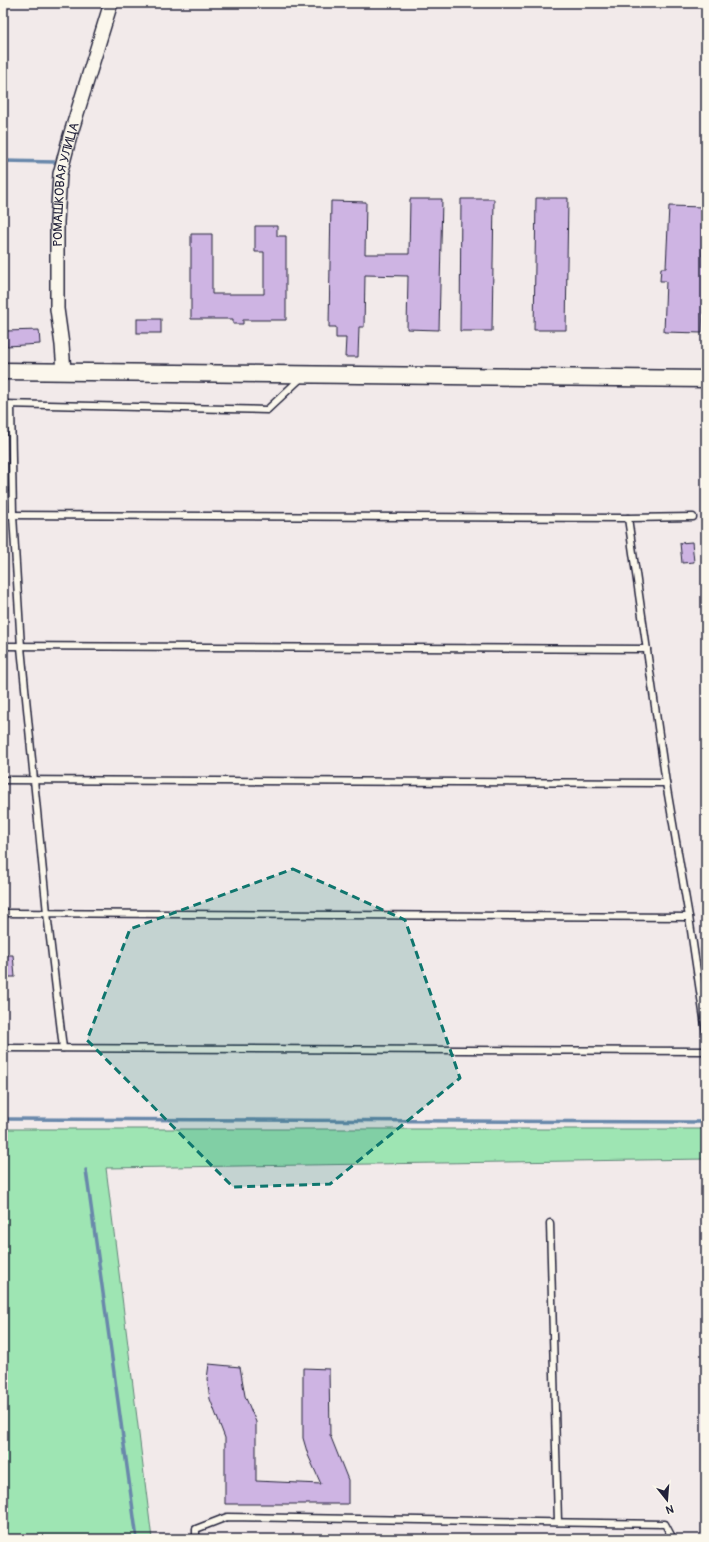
<svg xmlns="http://www.w3.org/2000/svg" width="709" height="1542" font-family="Pangolin,sans-serif">
<style>
.green{fill:#9ee5b3;stroke:#608477}
.lines{fill:none;stroke-linecap:round;stroke-linejoin:round}
.stream{stroke:#6988ab;stroke-width:3.5}
.building{fill:#ceb4e3;stroke:#22223b}
.service-casing{stroke:#22223b;stroke-width:9}
.minor-casing{stroke:#22223b;stroke-width:16}
.tertiary-casing{stroke:#22223b;stroke-width:19}
.service{stroke:#fbf7ec;stroke-width:6}
.minor{stroke:#fbf7ec;stroke-width:13}
.tertiary{stroke:#fbf7ec;stroke-width:16}
.marked{fill:#0f766e;fill-opacity:0.2;stroke:#0f766e;stroke-width:3;stroke-dasharray:8 5;stroke-linejoin:round}
.labels{text-anchor:middle;stroke-width:3;stroke-linejoin:round;paint-order:stroke}
.street-label{font-size:13px;fill:#22223b;stroke:#fbf7ec}
</style>
<rect width="100%" height="100%" fill="#f2eaea"/>
<filter id="ink" filterUnits="userSpaceOnUse"><feTurbulence type="fractalNoise" baseFrequency=".025" numOctaves="2"/><feDisplacementMap in="SourceGraphic" scale="8" xChannelSelector="R" yChannelSelector="G"/><feConvolveMatrix kernelMatrix="1 2 1 2 8 2 1 2 1" color-interpolation-filters="sRGB"/></filter>
<g filter="url(#ink)">
<polygon class="green" points="3,1129 706,1129 706,1159 106,1168 152,1539 3,1539"/>
<g class="lines">
<g class="stream">
<polyline points="3,161 55,162"/>
<polyline points="3,1119 706,1122"/>
<polyline points="86,1170 137,1539"/>
</g>
</g>
<g class="building">
<polygon points="536,198 568,198 566,330 534,330"/>
<polygon points="410,199 442,199 439,330 407,329 408,276 365,275 364,327 359,327 358,357 345,357 346,338 336,338 336,327 329,327 331,201 366,202 365,254 409,254"/>
<polygon points="461,199 494,199 492,331 460,331"/>
<polygon points="669,206 704,207 702,256 706,257 706,280 704,280 702,333 664,332 666,281 660,281 661,268 666,268"/>
<polygon points="255,226 277,226 277,236 286,236 286,320 243,320 243,324 233,324 233,319 191,319 191,234 212,234 212,294 264,294 264,252 255,252"/>
<rect x="137" y="319" width="24" height="14"/>
<polygon points="39,330 40,344 7,346 6,331"/>
<polygon points="692,542 694,562 682,563 680,543"/>
<polygon points="3,955 13,955 15,977 3,977"/>
<polygon points="209,1364 240,1367 245,1396 256,1422 256,1481 321,1484 308,1455 303,1438 303,1368 329,1369 330,1435 348,1480 348,1504 225,1504 225,1438 210,1399 207,1379"/>
</g>
<g class="lines">
<g class="service-casing">
<g id="service">
<polyline points="3,404 267,410 301,378"/>
<polyline points="11,405 13,515 21,647 47,913 63,1048"/>
<polyline points="3,515 628,518 693,517"/>
<polyline points="628,518 666,783 689,917 706,1032"/>
<polyline points="3,646 647,649"/>
<polyline points="3,780 666,783"/>
<polyline points="3,913 689,917"/>
<polyline points="3,1048 706,1051"/>
<polyline points="550,1223 558,1522"/>
<polyline points="196,1539 196,1529 227,1517 665,1524 673,1539"/>
</g>
</g>
<g class="minor-casing">
<g id="minor">
<path id="s1" d="M64,371L62,345L57,309V222L60,174L70,136L111,3"/>
</g>
</g>
<g class="tertiary-casing">
<polyline id="tertiary" points="3,371 706,379"/>
</g>
<use href="#service" class="service"/>
<use href="#minor" class="minor"/>
<use href="#tertiary" class="tertiary"/>
</g>
</g>
<path class="marked" d="M293,869L405,920L460,1078L330,1184L233,1187L87,1040L130,929Z"/>
<g class="labels">
<g class="street-label">
<text dy="5" stroke="none"><textPath href="#s1" startOffset="188">РОМАШКОВАЯ УЛИЦА</textPath></text>
</g>
</g>
<rect width="709" height="1542" fill="none" stroke="#fbf7ec" stroke-width="16"/>
<rect x="8" y="8" width="693" height="1526" fill="none" stroke="#22223b" stroke-width="1.5" filter="url(#ink)"/>
<g transform="translate(667 1500) rotate(163)" stroke="#fbf7ec" stroke-width="3" paint-order="stroke">
<path d="M0-3L7 15L0 10L-7 15Z" fill="#22223b"/>
<text y="-6" font-size="11" font-weight="bold" text-anchor="middle" fill="#22223b">N</text>
</g>
</svg>
